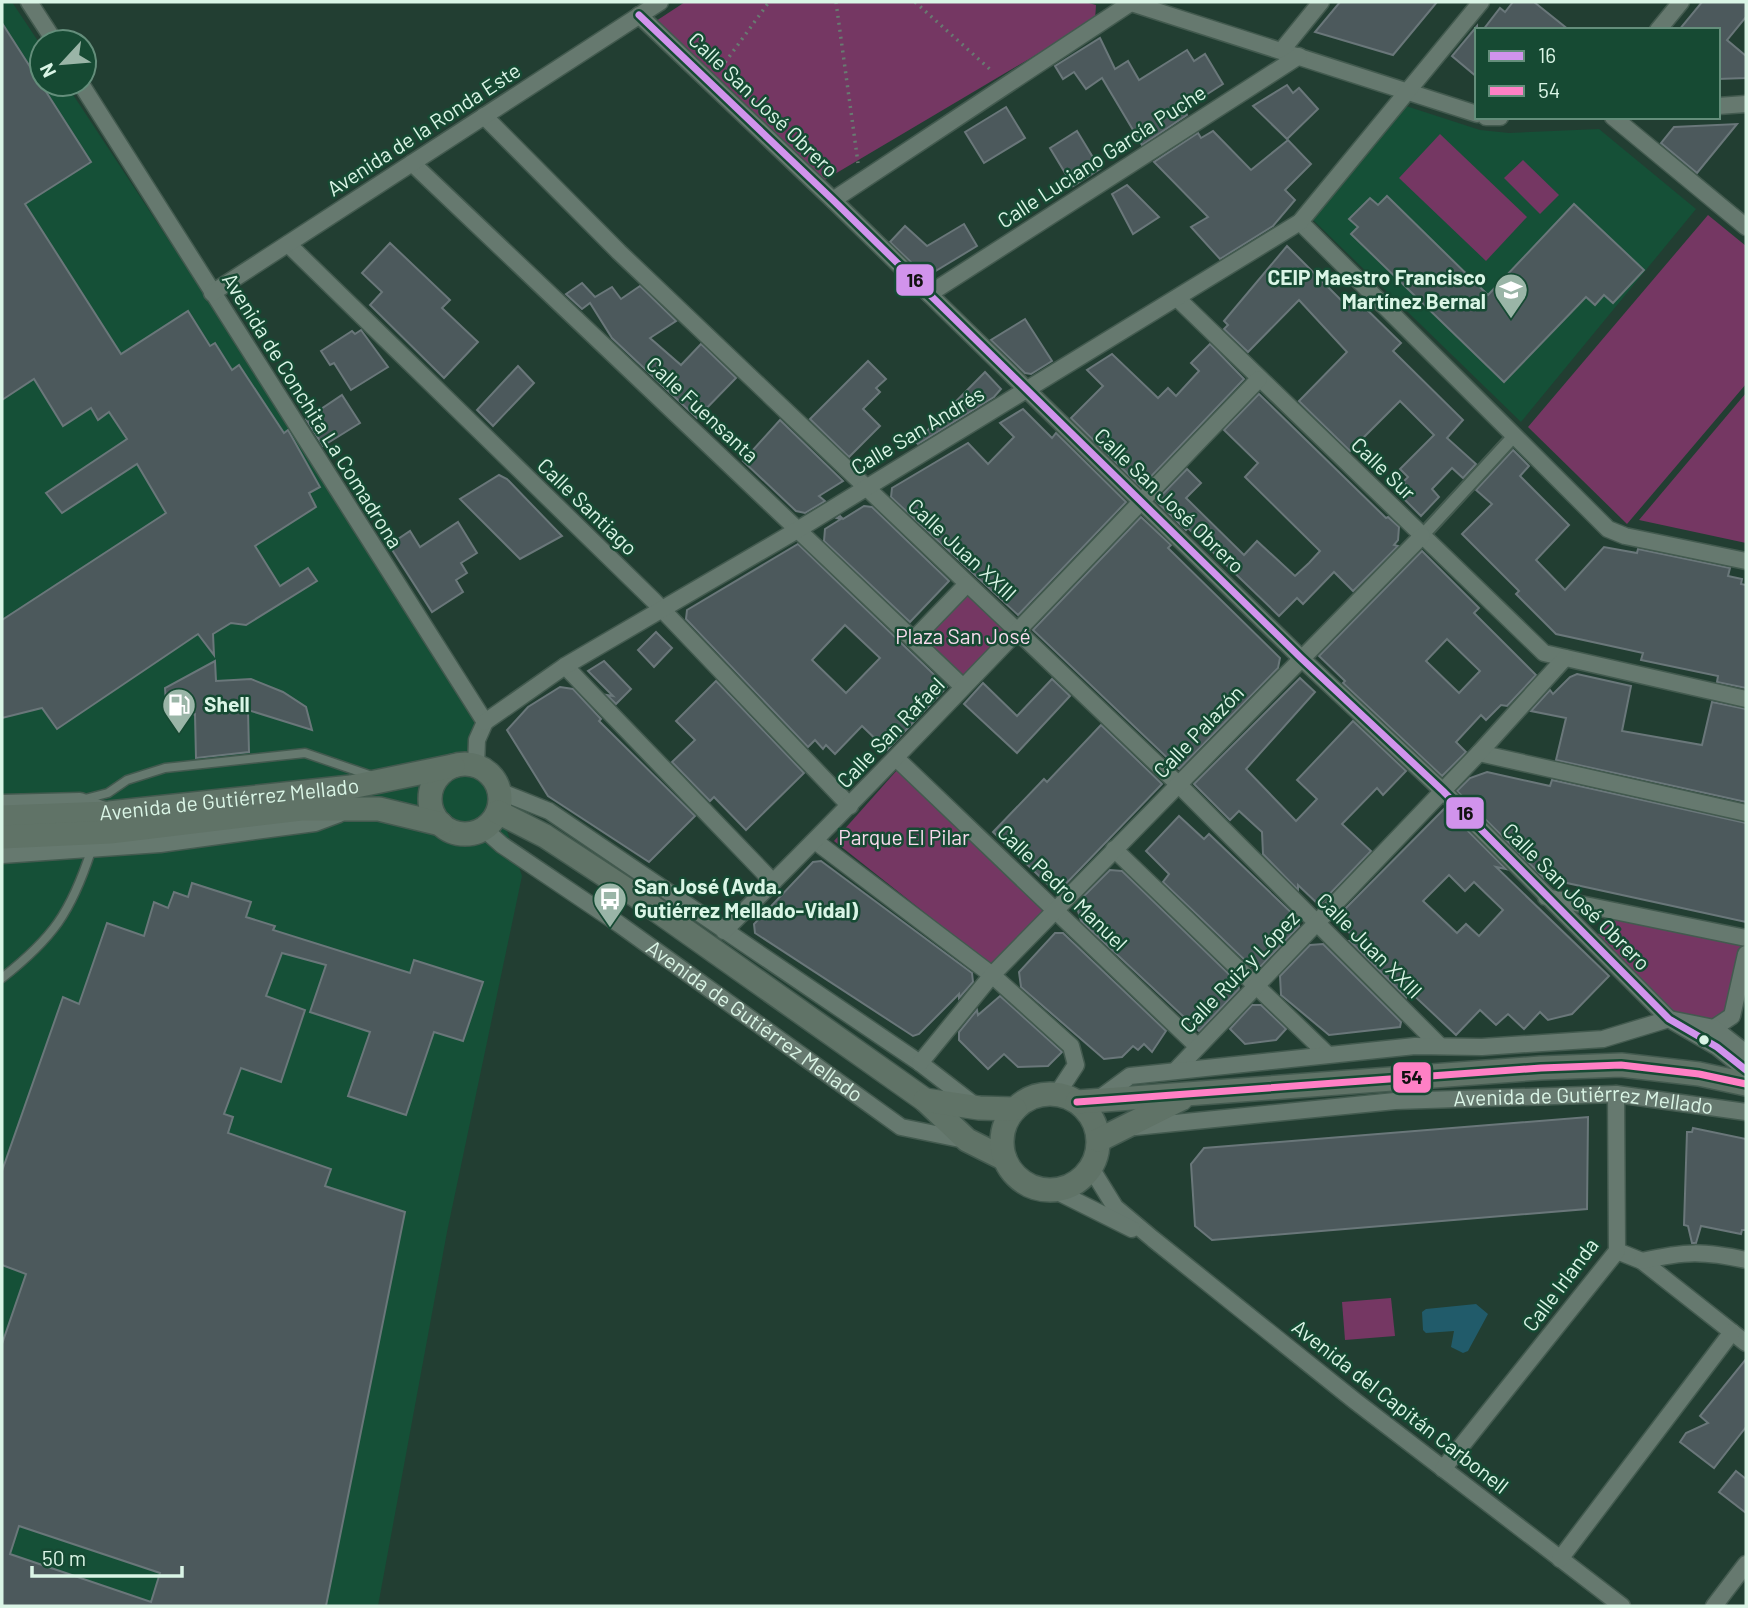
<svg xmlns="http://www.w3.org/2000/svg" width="1748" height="1608" font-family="Barlow,sans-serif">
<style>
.built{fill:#155037}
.green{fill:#753763}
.water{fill:#215b6a}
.building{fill:#4c595c;stroke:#6a777a;stroke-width:2;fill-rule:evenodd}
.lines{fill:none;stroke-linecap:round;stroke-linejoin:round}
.service-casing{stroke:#435a4f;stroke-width:11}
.pedestrian-casing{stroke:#435a4f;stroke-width:16}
.minor-casing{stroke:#435a4f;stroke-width:19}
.secondary-casing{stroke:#435a4f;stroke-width:26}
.path{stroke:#687a71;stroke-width:3.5;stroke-dasharray:2 5;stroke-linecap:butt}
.service{stroke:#66796f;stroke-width:8}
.pedestrian{stroke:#66796f;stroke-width:12}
.minor{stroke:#66796f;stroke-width:16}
.secondary{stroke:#607367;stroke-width:23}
.bus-1-casing{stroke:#164a33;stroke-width:12}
.bus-2-casing{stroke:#164a33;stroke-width:12}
.bus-1{stroke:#d193ec;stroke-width:7}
.bus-2{stroke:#ff80c5;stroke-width:7}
.bus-dot{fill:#daf5e6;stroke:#164a33;stroke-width:2.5}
.labels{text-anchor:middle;stroke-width:5;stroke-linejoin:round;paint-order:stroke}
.street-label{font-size:21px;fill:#daf5e6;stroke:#164a33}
.poi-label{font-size:21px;font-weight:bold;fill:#daf5e6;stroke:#164a33;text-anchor:start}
.park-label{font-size:21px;fill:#f7daec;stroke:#164a33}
.line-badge{stroke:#164a33;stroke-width:2.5}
.pale-badge-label{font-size:19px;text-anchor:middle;font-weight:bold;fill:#111}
</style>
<rect width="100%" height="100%" fill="#223e32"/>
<g class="built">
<polygon points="2,2 12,2 42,47 42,84 66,84 239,347 477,723 487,771 522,876 447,1232 378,1606 2,1606"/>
<polygon points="1406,106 1480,130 1509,133 1599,129 1696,209 1521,422 1311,218"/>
</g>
<g class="green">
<polygon points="685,2 1085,2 1096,5 1095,20 823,181 656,21"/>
<polygon points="1440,134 1527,217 1486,261 1399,178"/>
<polygon points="1523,160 1559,195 1540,214 1504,178"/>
<polygon points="1708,215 1746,246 1746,384 1627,524 1528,427"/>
<polygon points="1746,393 1746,543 1639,520"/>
<polygon points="967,584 1016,630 963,687 914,639"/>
<polygon points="898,769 1046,910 991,965 834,841"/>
<polygon points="1617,911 1746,938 1746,954 1732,1016 1714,1028 1669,1019 1591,943"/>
<polygon points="1391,1298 1395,1336 1345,1340 1342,1302"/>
</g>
<polygon class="water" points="1476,1304 1488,1314 1468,1351 1463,1353 1451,1347 1454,1331 1426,1333 1423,1330 1422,1312 1426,1309"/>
<g class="building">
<polygon points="1340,2 1437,2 1393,55 1315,32"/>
<polygon points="1513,2 1534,2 1569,30 1483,30 1500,8 1505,12"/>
<polygon points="1702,2 1746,2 1746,17 1727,40 1746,56 1746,78 1718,79 1718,30 1679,30"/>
<polygon points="2,23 91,162 25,204 121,354 188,311 210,346 215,343 232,370 239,365 284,433 288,430 320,487 309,493 316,507 255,546 280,586 308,568 317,581 246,625 231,623 213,634 214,655 198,634 57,729 42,708 2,718 2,620 166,513 137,464 62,513 46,493 127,439 109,412 98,420 91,408 63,426 34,379 2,400"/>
<polygon points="1477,26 1477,77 1452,56"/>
<polygon points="1100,38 1115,69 1128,61 1139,80 1187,50 1194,61 1205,54 1223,84 1184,109 1187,115 1142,145 1102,78 1086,89 1074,72 1063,79 1055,66"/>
<polygon points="1287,85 1293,93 1299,88 1318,109 1287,139 1253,106"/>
<polygon points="1006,107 1025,138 984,163 965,132"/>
<polygon points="1737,124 1697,173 1661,143 1674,127"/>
<polygon points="1077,131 1100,169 1073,186 1050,148"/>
<polygon points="1213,131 1251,170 1288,140 1311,164 1285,190 1295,200 1273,226 1220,259 1191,227 1208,217 1154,162 1198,133 1201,138"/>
<polygon points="1127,185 1159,217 1133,234 1112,194"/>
<polygon points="1387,196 1488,295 1574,204 1644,270 1613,303 1604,295 1595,305 1586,297 1504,382 1351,234 1358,227 1349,219 1370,198 1378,205"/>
<polygon points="964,224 977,246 929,275 920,263 916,267 890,242 905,226 927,246"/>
<polygon points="390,243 450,300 442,308 478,342 444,378 370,305 382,292 362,273"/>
<polygon points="1287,246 1345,304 1353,296 1401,343 1393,351 1463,420 1447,438 1476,464 1463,478 1452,468 1432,489 1439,497 1421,516 1404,499 1412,491 1403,482 1408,477 1400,469 1434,435 1400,401 1350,451 1299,401 1347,352 1299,300 1248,352 1224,329 1228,325 1224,321"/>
<polygon points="582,283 595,297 612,287 621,299 640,286 676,321 650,338 681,365 701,344 736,378 697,418 612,338 590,303 582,309 566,294"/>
<polygon points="1025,319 1052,361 1031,374 1025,373 991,340"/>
<polygon points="361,330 388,367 351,390 334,363 330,365 321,351 352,331 355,334"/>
<polygon points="1210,344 1244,379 1141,487 1071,418 1103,386 1087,370 1112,354 1158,398 1168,388 1176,396 1199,371 1191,363"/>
<polygon points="868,361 886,379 876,388 880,392 863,409 880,426 849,457 810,419"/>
<polygon points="518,366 534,383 493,426 477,410"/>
<polygon points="985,372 1001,389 994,397 918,444 916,442"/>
<polygon points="1259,394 1386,518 1388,517 1399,527 1398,540 1394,545 1398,546 1353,591 1334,572 1303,604 1297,598 1279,616 1188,528 1186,530 1156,501 1187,469 1201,483 1186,498 1244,555 1257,541 1295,576 1309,563 1320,551 1245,477 1258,463 1224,430"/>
<polygon points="342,395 360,423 323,446 306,419"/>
<polygon points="1023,409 1052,438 1056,433 1126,502 1018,615 891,497 892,488 968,443 988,464 1014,437 1000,423"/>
<polygon points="780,420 843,481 819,496 825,501 805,513 796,511 743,461"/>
<polygon points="1513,450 1529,466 1520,476 1569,525 1536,560 1565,590 1604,547 1637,553 1638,549 1730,568 1728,576 1742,579 1741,584 1746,585 1746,688 1717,682 1718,676 1641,660 1643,653 1556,634 1516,594 1519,591 1462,534 1492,504 1476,490"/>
<polygon points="499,475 507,479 562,536 520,559 460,499"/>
<polygon points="864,506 872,507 949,581 910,622 824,541 825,529 841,519 837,518 840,516 843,519"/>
<polygon points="1141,517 1171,545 1168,548 1280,658 1278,668 1179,769 1033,630"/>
<polygon points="458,522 477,553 461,563 467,573 456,580 463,592 432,612 389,545 410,531 420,547"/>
<path d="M798,544L947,687L887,750L862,726L835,754L826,745L823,749L815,740L808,747L686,619L687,610ZM845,625L880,658L846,693L812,660Z"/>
<path d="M1422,551L1479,608L1474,613L1536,675L1507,706L1501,705L1486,720L1481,715L1456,742L1466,752L1442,776L1343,683L1345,681L1319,656ZM1447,639L1480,671L1459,693L1426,661Z"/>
<polygon points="656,632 672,648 654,667 638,650"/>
<polygon points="215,661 216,681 251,679 283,692 306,707 312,730 248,710 249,752 196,758 195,714 174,715 173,702 166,703 165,688"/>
<polygon points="604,661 631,689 616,704 607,695 613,696 588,671"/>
<polygon points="1577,674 1631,686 1622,731 1702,745 1712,702 1746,709 1746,802 1556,760 1566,718 1531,711 1550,690 1553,694 1570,677"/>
<polygon points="1300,678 1315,692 1246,769 1296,821 1317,799 1297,780 1353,721 1406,771 1383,795 1377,788 1342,824 1371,851 1319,905 1298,885 1298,890 1263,854 1262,832 1239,811 1230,820 1194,784"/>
<polygon points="1052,679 1070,696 1017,753 964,704 983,683 1017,716"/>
<polygon points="716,681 804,773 746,830 714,797 710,801 672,762 695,740 676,721"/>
<polygon points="560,687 573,689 601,719 599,721 695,816 649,862 548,796 507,730 528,707"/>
<polygon points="1101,725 1162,784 1057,893 993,832 1044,779 1047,782"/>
<polygon points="1487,772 1550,786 1552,780 1746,823 1746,922 1544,878 1457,791 1470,778"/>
<path d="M1445,808L1506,869L1496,867L1609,976L1572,1014L1548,1020L1540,1012L1524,1029L1508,1014L1496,1025L1480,1010L1456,1035L1407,989L1406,997L1350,941H1358L1335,919ZM1449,875L1465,891L1474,882L1503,910L1479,936L1466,924L1457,933L1423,901Z"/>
<polygon points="1179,816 1204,839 1209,834 1299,920 1299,926 1261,966 1251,966 1163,882 1169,874 1146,851"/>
<polygon points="821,861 972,973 973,982 959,998 959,994 919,1034 913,1036 755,933 754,924 813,862"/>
<polygon points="1110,870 1122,871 1238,983 1239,989 1199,1031 1081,921 1076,904"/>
<path d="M192,883L251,902L246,917L275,926L273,930L410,973L414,960L483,982L463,1041L434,1032L406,1115L348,1096L370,1032L310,1012L326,965L282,953L266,996L305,1010L281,1082L241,1068L224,1114L233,1117L228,1133L331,1169L325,1186L405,1212L326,1606H2V1344L26,1274L2,1265V1171L63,997L79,1004L107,923L144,936L154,902L168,908L174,892L188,897ZM19,1526L160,1573L151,1602L10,1554Z"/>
<polygon points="1055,933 1063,933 1166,1031 1152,1052 1144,1044 1138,1050 1133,1046 1122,1057 1104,1059 1021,987 1019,972"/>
<polygon points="1323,944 1401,1022 1400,1027 1329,1035 1281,995 1280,976 1310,945"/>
<polygon points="1000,996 1062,1052 1048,1066 1018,1067 1004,1054 988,1069 959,1040 959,1032 977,1010 978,1015"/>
<polygon points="1252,1005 1261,1005 1286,1029 1276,1040 1245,1044 1230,1029"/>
<polygon points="1588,1117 1587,1209 1212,1240 1195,1226 1191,1164 1204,1148"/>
<polygon points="1693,1128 1746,1139 1746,1230 1742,1230 1741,1234 1701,1226 1696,1243 1692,1243 1688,1226 1684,1225 1687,1132 1692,1132"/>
<polygon points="1746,1359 1746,1427 1714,1468 1680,1442 1686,1433 1708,1423 1700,1416"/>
<polygon points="1736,1471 1746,1479 1746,1513 1719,1492"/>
</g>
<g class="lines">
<g class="service-casing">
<g id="service">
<polyline points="85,799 108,793 127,780 165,768 305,753 372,776"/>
<path d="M2,978C53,938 71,912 91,851"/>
</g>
</g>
<g class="pedestrian-casing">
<polyline id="pedestrian" points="1422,536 1514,436"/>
</g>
<g class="minor-casing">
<g id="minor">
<polyline points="29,2 55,42"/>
<polyline points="1128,2 1477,114"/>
<polyline points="639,15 833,200 1301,658 1443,791 1669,1019 1717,1047 1746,1070"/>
<polyline points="1658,30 1681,2"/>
<polyline points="1282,50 1321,2"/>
<polyline points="81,84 485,722 477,740 476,766"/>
<polyline points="1718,106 1746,104"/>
<polyline points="484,116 619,252 1178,784 1440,1046"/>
<polyline points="1486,117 1500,117"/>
<polyline points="1613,117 1746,227"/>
<polyline points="412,163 963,687"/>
<polyline points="833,200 1132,2"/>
<polyline points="1300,222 1608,529 1625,536 1746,561"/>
<polyline points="288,244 654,601 850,806"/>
<polyline points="212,293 660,2"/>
<polyline points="929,294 1299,56"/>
<polyline points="1178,299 1544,653 1746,699"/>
<polyline points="914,639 967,584"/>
<polyline points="565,666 773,882"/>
<polyline points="485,722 565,666 799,529 1300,222 1481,2"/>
<polyline points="1479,753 1746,813"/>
<polyline points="897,759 1197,1046"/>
<polyline points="499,791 549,811 920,1063 977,1107"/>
<polyline points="2,803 80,801 104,810"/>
<path id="s1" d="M484,829L502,845L619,924L901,1127L965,1140"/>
<polyline points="815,841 992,975 1071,1046 1076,1065 1057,1094"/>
<polyline points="1114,849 1327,1054"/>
<polyline points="2,855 160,844 315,823 339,814"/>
<polyline points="1546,897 1746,938"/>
<path d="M724,931C906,751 1081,563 1259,379"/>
<polyline points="1714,1028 1732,1016 1746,954"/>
<polyline points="920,1063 992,975 1422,536"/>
<polyline points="1175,1071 1479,753 1565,658"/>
<polyline points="1100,1098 1130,1076 1415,1046 1482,1047 1603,1039 1669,1019 1714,1028 1746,1053"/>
<path id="s2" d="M1135,1127L1395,1101L1616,1094L1746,1112"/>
<polyline points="1091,1168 1115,1207 1153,1239 1355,1401 1622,1606"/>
<polyline points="1054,1190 1132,1229"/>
<polyline points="1617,1251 1642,1261 1746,1343"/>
<path d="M1642,1261C1686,1251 1703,1251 1746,1260"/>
<polyline points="1443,1469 1617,1251 1616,1094"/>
<polyline points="1560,1559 1732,1332"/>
<polyline points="1714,1606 1746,1564"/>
</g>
</g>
<g class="secondary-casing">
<g id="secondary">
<circle cx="465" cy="799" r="35"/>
<polyline points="498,812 545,836 638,897 925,1100 967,1140 1005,1159"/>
<path id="s3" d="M2,817L109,813L351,787L453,766"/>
<polyline points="2,837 110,832 301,809 379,809 441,824"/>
<circle cx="1050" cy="1142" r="48"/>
<polyline points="925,1100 979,1108 1015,1109"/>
<polyline points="1077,1102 1541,1068 1621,1065 1699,1074 1746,1084"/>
<polyline points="1099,1140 1181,1099"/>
</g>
</g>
<g class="path">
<polyline points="836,2 858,163"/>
<polyline points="915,2 993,72"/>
<polyline points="721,68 769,2"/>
</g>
<use href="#service" class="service"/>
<use href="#pedestrian" class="pedestrian"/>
<use href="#minor" class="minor"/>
<use href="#secondary" class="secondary"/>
<g class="bus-1-casing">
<polyline id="bus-1" points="639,15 833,200 1301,658 1443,791 1669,1019 1717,1047 1746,1070"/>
</g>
<g class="bus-2-casing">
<polyline id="bus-2" points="1077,1102 1541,1068 1621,1065 1699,1074 1746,1084"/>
</g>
<use href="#bus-1" class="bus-1"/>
<use href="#bus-2" class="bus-2"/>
</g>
<defs>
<g id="school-pin" transform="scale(1.75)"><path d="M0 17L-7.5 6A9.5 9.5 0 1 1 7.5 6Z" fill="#9ab5a7" stroke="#164a33"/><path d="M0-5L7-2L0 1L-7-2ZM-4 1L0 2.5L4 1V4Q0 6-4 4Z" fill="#fff"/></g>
<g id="fuel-pin" transform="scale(1.75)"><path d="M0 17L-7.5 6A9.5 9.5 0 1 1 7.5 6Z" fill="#9ab5a7" stroke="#164a33"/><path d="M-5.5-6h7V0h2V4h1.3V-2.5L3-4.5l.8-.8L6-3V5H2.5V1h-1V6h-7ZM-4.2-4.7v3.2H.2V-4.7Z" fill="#fff"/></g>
<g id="bus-pin" transform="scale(1.75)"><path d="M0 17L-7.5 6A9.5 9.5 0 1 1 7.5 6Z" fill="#9ab5a7" stroke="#164a33"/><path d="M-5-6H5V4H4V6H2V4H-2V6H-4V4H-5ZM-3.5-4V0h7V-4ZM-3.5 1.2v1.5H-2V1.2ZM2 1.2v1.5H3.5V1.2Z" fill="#fff"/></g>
</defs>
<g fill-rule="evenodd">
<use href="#school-pin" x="1511" y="290"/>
<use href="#fuel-pin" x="179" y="705"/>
<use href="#bus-pin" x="610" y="899"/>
</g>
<circle class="bus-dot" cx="1704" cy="1040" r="6"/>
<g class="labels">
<g class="street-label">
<text transform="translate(763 105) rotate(44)" y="7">Calle San José Obrero</text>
<text transform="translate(424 130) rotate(-33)" y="7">Avenida de la Ronda Este</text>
<text transform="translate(1102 157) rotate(-33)" y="7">Calle Luciano García Puche</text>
<text transform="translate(702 410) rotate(43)" y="7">Calle Fuensanta</text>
<text transform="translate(312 411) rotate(58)" y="7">Avenida de Conchita La Comadrona</text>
<text transform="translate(918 431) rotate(-31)" y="7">Calle San Andrés</text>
<text transform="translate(1383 469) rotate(44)" y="7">Calle Sur</text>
<text transform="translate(1169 501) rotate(44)" y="7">Calle San José Obrero</text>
<text transform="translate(587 507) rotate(44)" y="7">Calle Santiago</text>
<text transform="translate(962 550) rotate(43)" y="7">Calle Juan XXIII</text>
<text transform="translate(1199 732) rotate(-46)" y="7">Calle Palazón</text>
<text transform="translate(891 733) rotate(-46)" y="7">Calle San Rafael</text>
<text dy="7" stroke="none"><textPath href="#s3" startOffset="228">Avenida de Gutiérrez Mellado</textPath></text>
<text transform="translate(1062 888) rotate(44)" y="7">Calle Pedro Manuel</text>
<text transform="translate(1576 897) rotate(45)" y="7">Calle San José Obrero</text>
<text transform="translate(1369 946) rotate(45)" y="7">Calle Juan XXIII</text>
<text transform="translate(1240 972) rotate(-46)" y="7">Calle Ruiz y López</text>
<text dy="7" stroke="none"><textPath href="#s1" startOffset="332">Avenida de Gutiérrez Mellado</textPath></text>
<text dy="7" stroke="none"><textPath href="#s2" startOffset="450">Avenida de Gutiérrez Mellado</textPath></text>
<text transform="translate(1561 1285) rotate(-53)" y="7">Calle Irlanda</text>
<text transform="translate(1400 1407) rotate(38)" y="7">Avenida del Capitán Carbonell</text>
</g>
<g class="poi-label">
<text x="1486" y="285" text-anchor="end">CEIP Maestro Francisco<tspan x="1486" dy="24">Martínez Bernal</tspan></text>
<text x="204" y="712">Shell</text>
<text x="634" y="894">San José (Avda.<tspan x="634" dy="24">Gutiérrez Mellado-Vidal)</tspan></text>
</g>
<g class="park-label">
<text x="963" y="644">Plaza San José</text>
<text x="904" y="845">Parque El Pilar</text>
</g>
</g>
<g class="line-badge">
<rect x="895" y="263" width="40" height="34" rx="7" fill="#d193ec"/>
<rect x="1445" y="796" width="40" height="34" rx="7" fill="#d193ec"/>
<rect x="1392" y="1061" width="40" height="33" rx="7" fill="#ff80c5"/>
</g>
<g class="pale-badge-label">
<text x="915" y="287">16</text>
<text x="1465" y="820">16</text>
<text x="1412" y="1084">54</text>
</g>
<rect width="1748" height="1608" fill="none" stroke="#daf5e6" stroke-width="7"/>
<rect x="1475" y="28" width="245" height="91" fill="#164a33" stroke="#648e7b" stroke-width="2"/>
<rect x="1489" y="51" width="35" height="10" fill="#d193ec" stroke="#648e7b" stroke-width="2"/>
<text x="1538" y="63" font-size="21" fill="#daf5e6">16</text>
<rect x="1489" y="86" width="35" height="10" fill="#ff80c5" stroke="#648e7b" stroke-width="2"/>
<text x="1538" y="98" font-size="21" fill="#daf5e6">54</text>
<g transform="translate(63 63) rotate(244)"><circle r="33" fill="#164a33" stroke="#648e7b" stroke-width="2"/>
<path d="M0-5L12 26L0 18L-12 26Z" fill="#9ab5a7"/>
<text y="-10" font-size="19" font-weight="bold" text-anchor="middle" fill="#daf5e6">N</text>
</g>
<path d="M32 1566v10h150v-10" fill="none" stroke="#daf5e6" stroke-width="3.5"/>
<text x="42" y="1566" font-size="21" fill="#daf5e6" stroke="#164a33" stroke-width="5" paint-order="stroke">50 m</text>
</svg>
